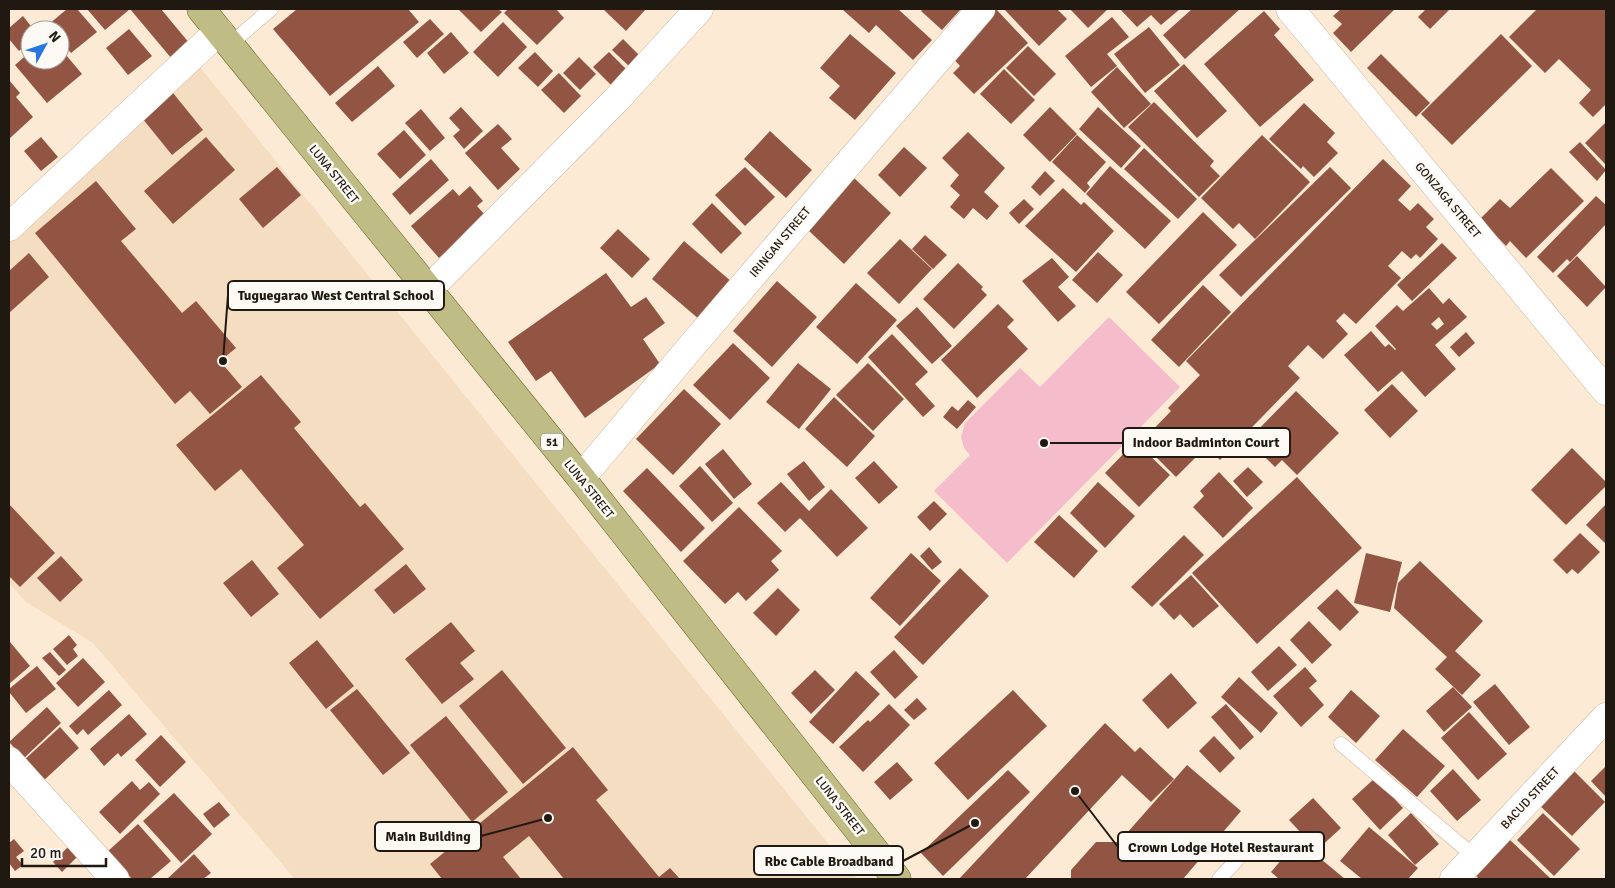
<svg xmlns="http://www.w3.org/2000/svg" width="1615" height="888" font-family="Signika,sans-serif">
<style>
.built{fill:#f4ddc1}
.green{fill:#f5bdcb}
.building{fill:#925543;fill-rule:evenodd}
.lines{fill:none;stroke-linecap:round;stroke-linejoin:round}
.service-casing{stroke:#cab8a3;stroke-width:15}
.minor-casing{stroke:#cab8a3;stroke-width:29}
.primary-casing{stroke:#6b6628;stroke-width:29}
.service{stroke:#fff;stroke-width:14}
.minor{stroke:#fff;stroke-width:28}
.primary{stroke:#bfbc85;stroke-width:28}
.labels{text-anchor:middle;stroke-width:5;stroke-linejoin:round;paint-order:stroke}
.shield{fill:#fdf9f5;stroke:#625c55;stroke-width:1}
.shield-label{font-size:11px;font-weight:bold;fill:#201911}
.street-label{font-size:12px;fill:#201911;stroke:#fdf9f5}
.leader{fill:none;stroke:#201911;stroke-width:2}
.callout-dot{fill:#201911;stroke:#fdf9f5;stroke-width:2}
.callout{fill:#fdf9f5;stroke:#201911;stroke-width:2}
.callout-label{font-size:14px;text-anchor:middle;font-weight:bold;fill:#201911}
</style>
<rect width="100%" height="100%" fill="#fcead4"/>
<polygon class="built" points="195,61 538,486 857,879 295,879 93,643 26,602 9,583 9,236"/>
<polygon class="green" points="1109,317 1180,387 1007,563 934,491 970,455 964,448 961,437 965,423 1020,368 1040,387"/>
<g class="building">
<polygon points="67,9 77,9 97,32 71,53 60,40 60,30 52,30 48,25"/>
<polygon points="87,9 130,9 105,30"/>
<polygon points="130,9 161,9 190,44 172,59"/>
<polygon points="297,9 408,9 419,22 330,96 273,29"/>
<polygon points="458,9 498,9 502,12 481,32"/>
<polygon points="508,9 556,9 564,18 537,45 504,13"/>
<polygon points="603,9 646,9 626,31"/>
<polygon points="844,9 898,9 932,40 913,60 876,25 869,33 843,10"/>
<polygon points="923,9 961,9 942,30 921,11"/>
<polygon points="996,9 1028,43 974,94 953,73 960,66 949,54"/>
<polygon points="1004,9 1057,9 1067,19 1039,46"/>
<polygon points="1070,9 1108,9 1088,28"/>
<polygon points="1120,9 1180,9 1161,25 1151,15 1137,27"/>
<polygon points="1192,9 1240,9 1185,59 1163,35"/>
<polygon points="1341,9 1395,9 1351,52 1333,33 1342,24 1333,16"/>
<polygon points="1426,9 1450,9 1430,29 1418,17"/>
<polygon points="1537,9 1606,9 1606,104 1593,117 1579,103 1591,90 1559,59 1545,73 1509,37"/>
<polygon points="1264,11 1280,29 1274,35 1314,80 1260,127 1204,64"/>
<polygon points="23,16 34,30 30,30 30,42 19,51 9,39 9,28"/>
<polygon points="1112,17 1129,37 1107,54 1117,66 1091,87 1065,56"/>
<polygon points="430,19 444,34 417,58 403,42"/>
<polygon points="503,22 527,47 498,77 473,52"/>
<polygon points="1149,27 1180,65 1145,93 1114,54"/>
<polygon points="129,29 152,56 128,75 106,48"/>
<polygon points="451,32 469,53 444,74 427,53"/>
<polygon points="850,34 896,73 855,120 829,98 840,86 820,68"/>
<polygon points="1501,34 1532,66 1452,145 1421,114"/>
<polygon points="623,39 641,57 630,67 612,50"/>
<polygon points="1028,46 1056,74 1034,96 1006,68"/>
<polygon points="30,52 30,60 60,60 66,55 82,74 47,103 15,65"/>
<polygon points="535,52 553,71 538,87 518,68"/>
<polygon points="609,52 627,70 612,86 593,67"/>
<polygon points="1381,54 1430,103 1416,117 1367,68"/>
<polygon points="579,57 596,74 580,90 563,73"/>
<polygon points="1184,64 1227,111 1197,138 1154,91"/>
<polygon points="378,66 395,86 352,122 335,103"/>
<polygon points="1117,67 1151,104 1124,128 1091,92"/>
<polygon points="1004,69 1035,100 1011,124 980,94"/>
<polygon points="559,73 581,96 564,113 541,90"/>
<polygon points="9,80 20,93 16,97 33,117 9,139"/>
<polygon points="169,88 203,130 172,155 138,113"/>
<polygon points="1154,102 1214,161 1210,166 1220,176 1199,197 1128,127"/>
<polygon points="1304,103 1335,133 1327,142 1338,153 1314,177 1303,166 1301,169 1269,139"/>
<polygon points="461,107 483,131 464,149 453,136 460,130 449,118"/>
<polygon points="1050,107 1077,134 1050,162 1023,135"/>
<polygon points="1098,107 1141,146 1121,168 1079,129"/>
<polygon points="421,109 445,138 430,151 405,123"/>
<polygon points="1606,122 1606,165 1585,143"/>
<polygon points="498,124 512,139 501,148 520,169 498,190 465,153"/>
<polygon points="404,130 426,155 400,179 377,154"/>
<polygon points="770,131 812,170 786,198 744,159"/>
<polygon points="968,132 1005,168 984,192 999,206 987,220 973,208 964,219 950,207 960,195 950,186 959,175 942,158"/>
<polygon points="1077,135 1106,162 1087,183 1090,187 1085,193 1052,162"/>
<polygon points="1262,135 1310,182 1255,239 1239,223 1233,229 1201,198"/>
<polygon points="41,137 58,157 41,171 24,151"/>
<polygon points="206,137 235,170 173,224 144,191"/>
<polygon points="1580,142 1606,170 1597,181 1569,152"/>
<polygon points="904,147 927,168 900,197 878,175"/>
<polygon points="1144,148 1197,199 1178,219 1124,169"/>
<polygon points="431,159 449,180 410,215 392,194"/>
<polygon points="1383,159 1411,186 1398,200 1410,211 1418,203 1434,219 1426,227 1438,239 1420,258 1416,254 1411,259 1402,251 1388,266 1401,278 1356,324 1344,313 1336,321 1348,334 1323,359 1308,345 1288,366 1300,378 1220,460 1207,446 1176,477 1141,442 1171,411 1168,408 1200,375 1186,361"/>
<polygon points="1110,166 1171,221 1145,249 1086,194"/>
<polygon points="277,167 301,195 263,228 239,199"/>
<polygon points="745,167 775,197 745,226 715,195"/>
<polygon points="1330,167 1351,188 1241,297 1219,275"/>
<polygon points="1551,168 1584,201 1526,258 1510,241 1506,246 1480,219 1500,199 1510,208"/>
<polygon points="1045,171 1055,181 1040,196 1031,187"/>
<polygon points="853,177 891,213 844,264 807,229"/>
<polygon points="96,181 136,229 121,241 182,313 196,301 236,348 220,361 242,387 210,414 190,391 175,404 35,233"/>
<polygon points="470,186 483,201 477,206 486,216 439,258 411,226 453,189 459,196"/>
<polygon points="1063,188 1081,205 1084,202 1114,231 1076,272 1025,226"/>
<polygon points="1596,196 1606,205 1606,224 1570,262 1567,259 1553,273 1537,257"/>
<polygon points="1024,199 1034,209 1019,224 1009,213"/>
<polygon points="712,203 742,233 721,254 692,224"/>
<polygon points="1203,212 1237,245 1159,324 1126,292"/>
<polygon points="618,229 650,259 632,278 600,248"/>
<polygon points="925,235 947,255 933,269 912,249"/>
<polygon points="900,239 932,269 899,304 867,273"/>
<polygon points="684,241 732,282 700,320 652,279"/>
<polygon points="1442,243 1457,258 1412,301 1397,285"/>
<polygon points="1098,252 1123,275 1097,303 1072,280"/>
<polygon points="29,253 49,277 9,313 9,271"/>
<polygon points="1577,256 1606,287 1587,307 1557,276"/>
<polygon points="1052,258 1069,277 1058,287 1076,306 1058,322 1022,281"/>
<polygon points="958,263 983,287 981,289 987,295 954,329 923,299"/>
<polygon points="606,273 631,307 646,297 665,323 643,339 660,364 585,418 551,371 536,381 508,342"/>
<polygon points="777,281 817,317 772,367 733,331"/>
<polygon points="856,283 897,320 857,364 816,327"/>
<polygon points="1203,285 1231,312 1179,367 1151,340"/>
<path d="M1429,288L1443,304L1449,298L1467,317L1435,345L1456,369L1425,397L1402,371L1378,392L1344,355L1371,331L1385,347L1389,344L1395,350L1396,349L1375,326L1397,305L1403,311ZM1439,317L1444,324L1437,330L1431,324Z"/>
<polygon points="998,304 1014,320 1007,327 1028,349 977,398 941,360"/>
<polygon points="917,307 952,346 932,364 896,326"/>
<polygon points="1466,332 1475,343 1459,357 1450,347"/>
<polygon points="892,334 928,372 915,384 935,406 923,417 868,357"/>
<polygon points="733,343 770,378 730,420 693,385"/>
<polygon points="798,363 831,389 799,429 766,402"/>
<polygon points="868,363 904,399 873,431 836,395"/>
<polygon points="261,375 301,422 294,428 360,507 365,503 404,549 320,619 277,568 304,545 241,469 215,491 176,445"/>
<polygon points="1392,384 1418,411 1390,438 1364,410"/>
<polygon points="684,389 721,424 673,475 636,439"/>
<polygon points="1296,391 1339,433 1297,475 1282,460 1275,467 1248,440"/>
<polygon points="834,397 875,436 847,467 805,429"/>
<polygon points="968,400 976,407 957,429 943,417 952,406 958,411"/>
<polygon points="1129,448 1139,458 1146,452 1170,475 1139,507 1105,473"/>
<polygon points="1572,448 1606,482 1606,486 1566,525 1531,490"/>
<polygon points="723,449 752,484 734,499 705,464"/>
<polygon points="804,461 825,487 809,501 787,474"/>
<polygon points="874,461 898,487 879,504 855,478"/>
<polygon points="700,466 733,503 712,522 679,486"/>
<polygon points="1248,467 1263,482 1247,497 1233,481"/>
<polygon points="647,468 705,528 681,552 623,491"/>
<polygon points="1219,472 1253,508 1223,538 1193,507 1204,496 1200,491"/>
<polygon points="1297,477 1362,548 1257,644 1192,573"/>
<polygon points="781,482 809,511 831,489 868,528 837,557 800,518 785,532 757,503"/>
<polygon points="1098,482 1135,516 1105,548 1070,513"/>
<polygon points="934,501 947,514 930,531 917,517"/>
<polygon points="9,504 55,553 20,587 9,576"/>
<polygon points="1606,504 1606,544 1586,525"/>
<polygon points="739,507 782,551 771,561 779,570 746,601 738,592 725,604 683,561"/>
<polygon points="1059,515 1098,551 1074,578 1034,542"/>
<polygon points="1580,533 1600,552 1578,574 1572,569 1567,574 1553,560"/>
<polygon points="1184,535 1204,555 1152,607 1131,587"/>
<polygon points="929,547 942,562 932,570 920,556"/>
<polygon points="911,553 941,581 900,626 870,598"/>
<polygon points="1366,553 1402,562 1390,612 1354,603"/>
<polygon points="61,556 83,580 60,602 37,578"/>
<polygon points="252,560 279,594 251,617 223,583"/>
<polygon points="1420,561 1483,621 1455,651 1481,675 1462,695 1435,669 1447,657 1394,608 1398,583"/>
<polygon points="406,564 426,589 394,614 374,590"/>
<polygon points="960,568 989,596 923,665 894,637"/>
<polygon points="1191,575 1219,606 1193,628 1180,614 1174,620 1159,604"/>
<polygon points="778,588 800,610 776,636 753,613"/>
<polygon points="1337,589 1359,612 1340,631 1317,608"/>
<polygon points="1309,621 1332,645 1312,664 1290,640"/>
<polygon points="451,622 475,651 460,663 474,679 442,704 405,659"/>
<polygon points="69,635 77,645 73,649 78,656 67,665 53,649"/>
<polygon points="317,640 354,686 326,709 289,663"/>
<polygon points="10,642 30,666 9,684 9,643"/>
<polygon points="1279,646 1297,665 1268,691 1251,672"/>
<polygon points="894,650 918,677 895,699 870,672"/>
<polygon points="50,652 66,670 59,676 42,658"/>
<polygon points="83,658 105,682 78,707 56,683"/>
<polygon points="37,666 56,689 26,713 9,692 9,689"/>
<polygon points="1305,667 1317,681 1309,688 1324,705 1301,727 1273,696"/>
<polygon points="502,670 566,748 523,784 459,706"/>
<polygon points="815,670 835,690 811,714 791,693"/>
<polygon points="856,671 880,694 833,744 809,722"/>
<polygon points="1171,673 1197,703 1168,729 1142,700"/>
<polygon points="1239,677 1278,713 1261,733 1221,697"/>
<polygon points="1495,684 1530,727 1509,745 1473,702"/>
<polygon points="1453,687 1472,707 1444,732 1426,711"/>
<polygon points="357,689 410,753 383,775 330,710"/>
<polygon points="109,690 122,705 88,735 83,729 77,735 69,726"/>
<polygon points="1013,690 1047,726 968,800 934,763"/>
<polygon points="1351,690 1380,716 1356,743 1328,717"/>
<polygon points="917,698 927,709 914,720 904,710"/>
<polygon points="889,704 910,725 863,772 839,747 868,720 870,722"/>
<polygon points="1226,704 1254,737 1240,750 1211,717"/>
<polygon points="47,707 61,723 24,758 9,742"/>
<polygon points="1469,712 1507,754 1478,780 1441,738"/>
<polygon points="129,714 147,734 121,757 118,753 104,766 90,749"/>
<polygon points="446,716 508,792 472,822 410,745"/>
<polygon points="1105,723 1135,752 1140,747 1174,779 1151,802 1122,775 1025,879 959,879"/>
<polygon points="60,727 79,748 42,782 23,761"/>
<polygon points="1403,729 1445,766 1417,797 1375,760"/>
<polygon points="161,735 186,762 160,787 135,760"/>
<polygon points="1214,736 1235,758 1220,773 1199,751"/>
<polygon points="573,747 608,790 596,800 659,877 670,868 680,879 564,879 529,836 503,857 521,879 442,879 430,864"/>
<polygon points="897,762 913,780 890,800 874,782"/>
<polygon points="1187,765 1241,811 1183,879 1071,879 1071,870 1096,842 1119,842"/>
<polygon points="1606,766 1606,797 1591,781"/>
<polygon points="1571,768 1605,802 1572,836 1537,803"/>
<polygon points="1453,769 1481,800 1457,821 1430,791"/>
<polygon points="1008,770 1030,792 943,876 921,853"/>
<polygon points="1375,778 1403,808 1380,830 1352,799"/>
<polygon points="132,781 140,790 149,782 160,794 120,834 99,812"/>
<polygon points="174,793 212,834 181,863 143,821"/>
<polygon points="1313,798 1341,828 1317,850 1289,820"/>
<polygon points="219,802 230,815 214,828 203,814"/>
<polygon points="1411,813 1439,844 1415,865 1388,835"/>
<polygon points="1543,813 1580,849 1554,876 1517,840"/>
<polygon points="138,824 171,861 150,879 132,879 107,852"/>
<polygon points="1369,827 1418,868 1408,879 1362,879 1340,861"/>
<polygon points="1508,838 1551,879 1479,879 1474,874"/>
<polygon points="14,839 24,851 16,857 23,865 15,871 9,863 9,843"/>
<polygon points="1298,840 1345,879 1279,879 1271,872"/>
<polygon points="69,846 79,855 62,872 53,862"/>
<polygon points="194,854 211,873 203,879 167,879"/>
</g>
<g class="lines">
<g class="service-casing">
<g id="service">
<polyline points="229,45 271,9"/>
<polyline points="1341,744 1475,857"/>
<polyline points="1219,879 1236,861"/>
</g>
</g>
<g class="minor-casing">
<g id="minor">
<polyline points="1290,9 1606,391"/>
<polyline points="9,227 219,31"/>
<polyline points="428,290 616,100 699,9"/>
<polyline points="581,478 690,348 981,9"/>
<polyline points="9,761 115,879"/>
<polyline points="1454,879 1606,717"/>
</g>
</g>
<g class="primary-casing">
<polyline id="primary" points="201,9 581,478 897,879"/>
</g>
<use href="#service" class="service"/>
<use href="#minor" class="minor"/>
<use href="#primary" class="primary"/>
</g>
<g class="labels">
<rect class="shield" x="541" y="433.5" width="22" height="17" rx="4"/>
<g class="shield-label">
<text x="552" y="446">51</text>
</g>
<g class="street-label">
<text transform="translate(334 174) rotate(51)" y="4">LUNA STREET</text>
<text transform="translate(1448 200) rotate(50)" y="4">GONZAGA STREET</text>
<text transform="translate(780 242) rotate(-50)" y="4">IRINGAN STREET</text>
<text transform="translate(589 489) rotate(51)" y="4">LUNA STREET</text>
<text transform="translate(1530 798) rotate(-47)" y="4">BACUD STREET</text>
<text transform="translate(840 806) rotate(52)" y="4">LUNA STREET</text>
</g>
</g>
<path class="leader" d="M223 361L228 295M1044 443L1123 443M548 818L481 836M1075 791L1118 847M975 823L903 861"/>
<g class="callout-dot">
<circle cx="223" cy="361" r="5"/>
<circle cx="1044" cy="443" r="5"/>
<circle cx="548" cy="818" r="5"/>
<circle cx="1075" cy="791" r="5"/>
<circle cx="975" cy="823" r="5"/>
</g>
<g class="callout">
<rect x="228" y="281" width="216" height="29" rx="5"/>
<rect x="1123" y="428" width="167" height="29" rx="5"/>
<rect x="375" y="822" width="106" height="29" rx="5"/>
<rect x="1118" y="832" width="206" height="29" rx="5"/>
<rect x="754" y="846" width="149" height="29" rx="5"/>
</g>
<g class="callout-label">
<text x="336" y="300">Tuguegarao West Central School</text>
<text x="1206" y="447">Indoor Badminton Court</text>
<text x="428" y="841">Main Building</text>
<text x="1221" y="852">Crown Lodge Hotel Restaurant</text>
<text x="829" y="866">Rbc Cable Broadband</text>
</g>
<rect width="1615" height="888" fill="none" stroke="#201911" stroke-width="20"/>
<g transform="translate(45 45) rotate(50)"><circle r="24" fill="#fdf9f5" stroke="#a59f9a"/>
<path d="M0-4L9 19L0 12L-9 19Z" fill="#2777e2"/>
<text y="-8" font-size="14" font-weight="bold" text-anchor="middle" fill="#201911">N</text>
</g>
<path d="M22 858v8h84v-8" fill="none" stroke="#201911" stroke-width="2.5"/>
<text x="30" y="858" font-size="15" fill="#201911" stroke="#fdf9f5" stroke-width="4" paint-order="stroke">20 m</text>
</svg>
